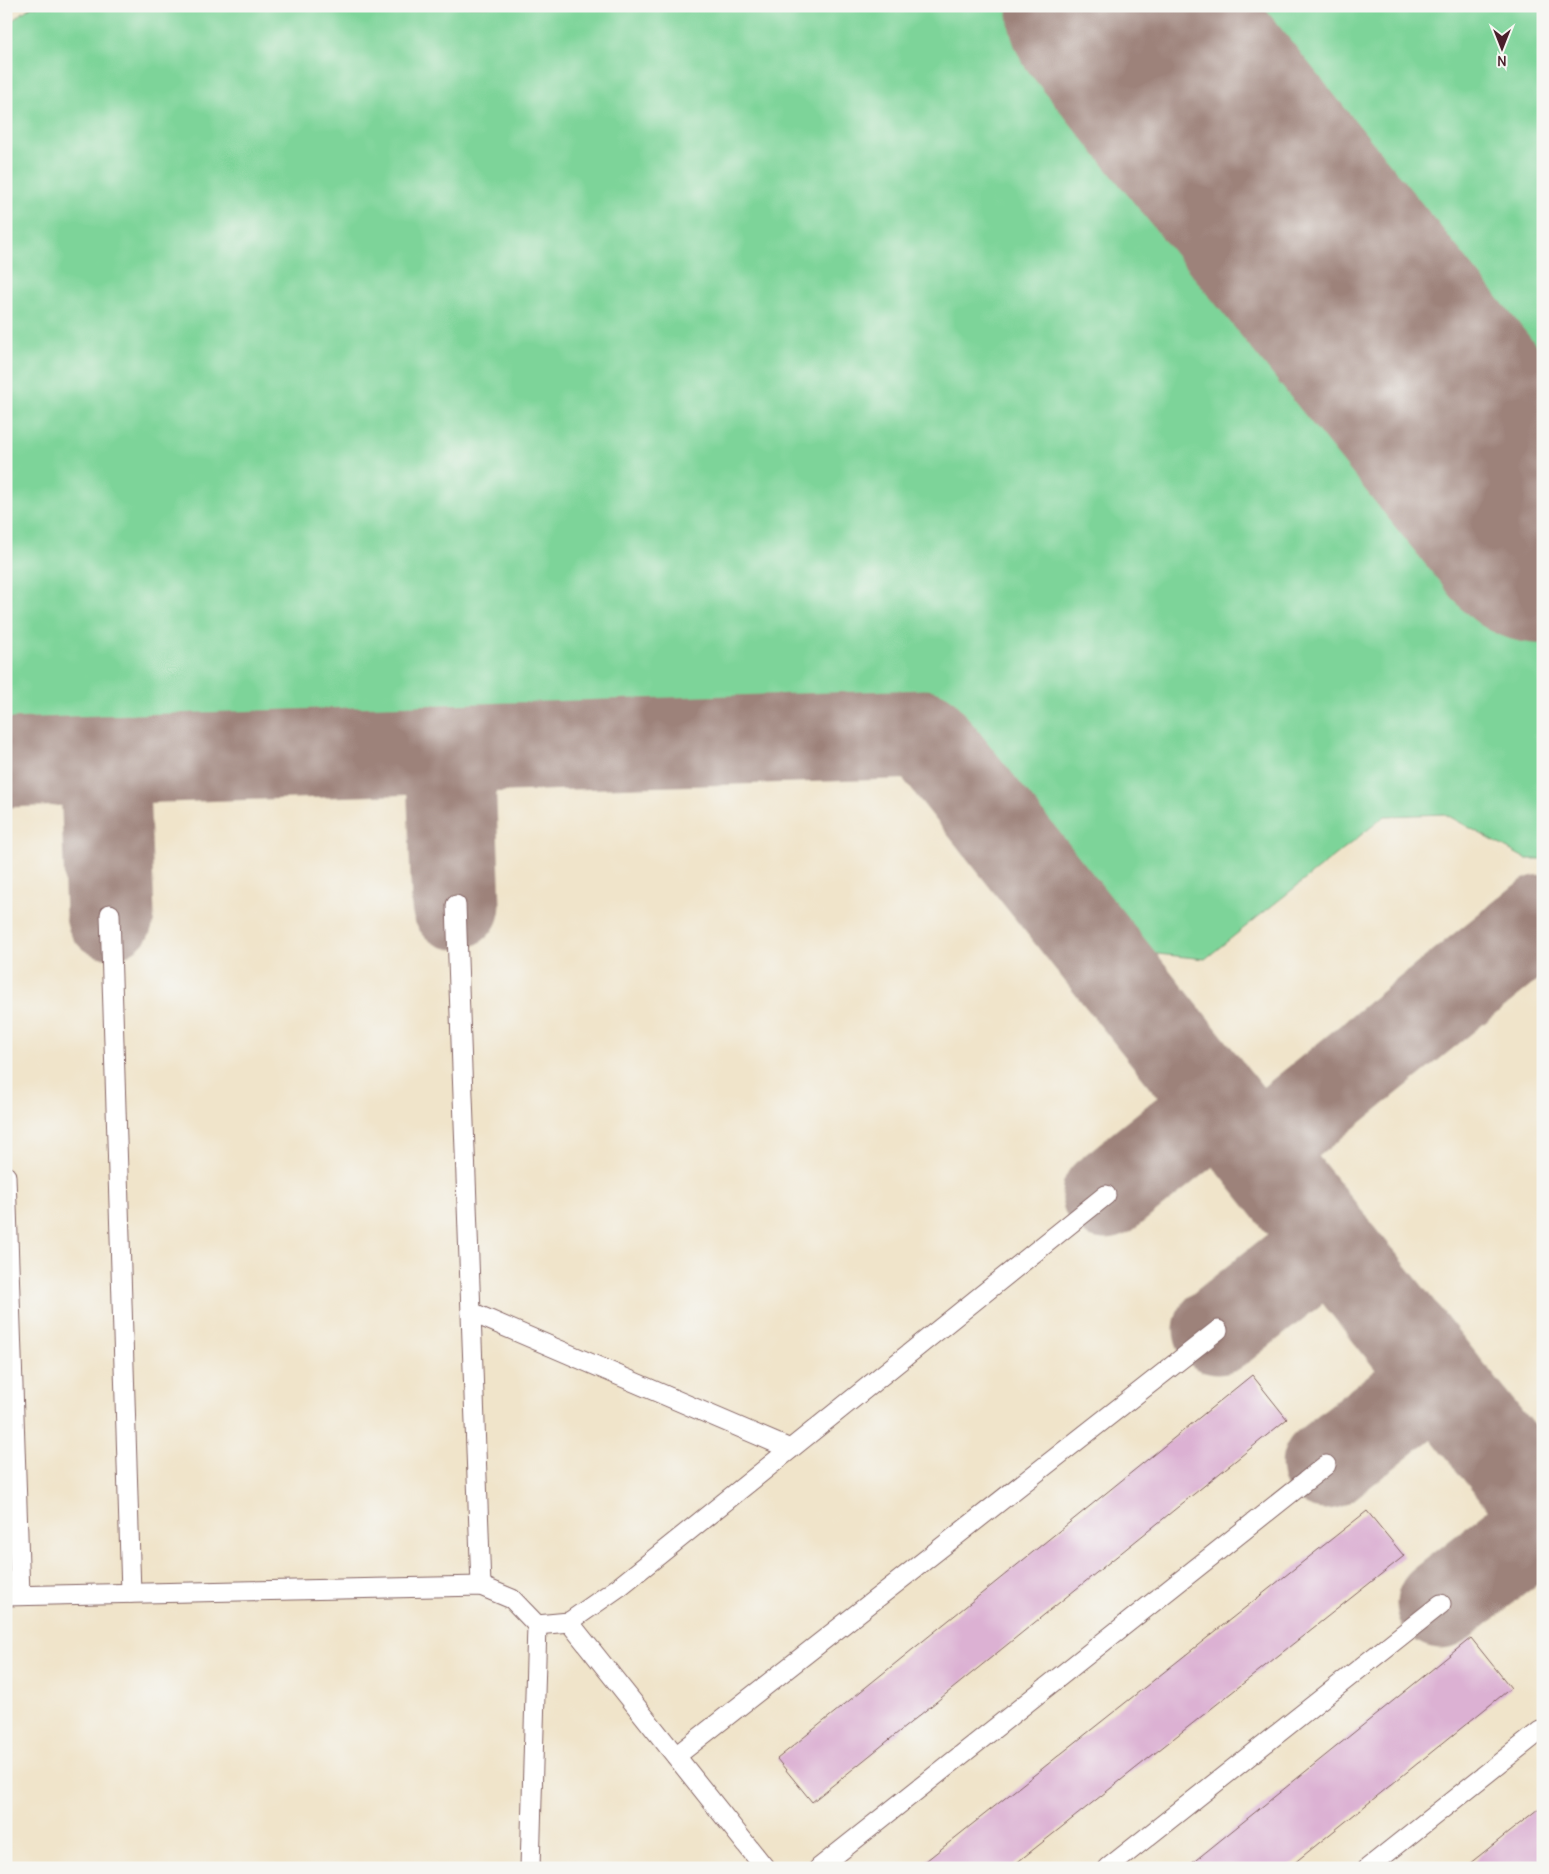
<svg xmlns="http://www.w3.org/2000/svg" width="1549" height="1874" font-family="Delius,sans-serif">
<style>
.green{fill:#7dd499;stroke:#647a62}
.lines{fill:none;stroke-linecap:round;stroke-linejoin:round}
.taxiway{stroke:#9d827a;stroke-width:89}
.runway{stroke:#9d827a;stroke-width:224}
.building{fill:#dcb1d3}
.service-casing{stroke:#846463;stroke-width:21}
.service{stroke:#fff;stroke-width:19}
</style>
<rect width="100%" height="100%" fill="#f6f6f2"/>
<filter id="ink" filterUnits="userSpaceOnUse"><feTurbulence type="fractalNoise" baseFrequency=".02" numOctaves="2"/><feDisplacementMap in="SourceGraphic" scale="10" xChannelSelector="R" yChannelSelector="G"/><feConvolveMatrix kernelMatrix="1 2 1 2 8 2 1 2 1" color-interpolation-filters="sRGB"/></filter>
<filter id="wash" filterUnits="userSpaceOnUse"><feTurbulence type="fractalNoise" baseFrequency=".0096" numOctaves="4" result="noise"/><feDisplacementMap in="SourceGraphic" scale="20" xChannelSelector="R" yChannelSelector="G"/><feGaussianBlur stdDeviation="1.12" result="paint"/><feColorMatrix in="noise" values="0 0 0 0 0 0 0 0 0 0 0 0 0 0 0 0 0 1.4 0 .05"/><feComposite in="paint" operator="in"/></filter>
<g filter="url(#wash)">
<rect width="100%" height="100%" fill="#f0e4ca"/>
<g class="green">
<polygon points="32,6 1037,6 1543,632 1543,859 1526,859 1445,814 1385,816 1205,959 1148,953 970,732 880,708 6,729 6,25"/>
<polygon points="1201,6 1543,6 1543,428"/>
</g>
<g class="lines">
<g class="taxiway">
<polyline points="450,750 456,905"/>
<polyline points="104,760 110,914"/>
<polyline points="6,763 924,734 1543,1508"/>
<polyline points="1257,1149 1543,919"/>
<polyline points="1106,1195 1220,1104"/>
<polyline points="1218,1330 1330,1241"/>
<polyline points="1326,1465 1438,1377"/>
<polyline points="1441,1604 1543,1523"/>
</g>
<polyline class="runway" points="1119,6 1543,532"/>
</g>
<g id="blocks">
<g class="building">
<polygon points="1252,1375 1287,1419 812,1802 777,1759"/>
<polygon points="1367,1511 1404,1556 1010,1868 917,1868"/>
<polygon points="1471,1638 1511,1688 1288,1868 1186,1868"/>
<polygon points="1543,1805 1543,1868 1464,1868"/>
</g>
</g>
</g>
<g filter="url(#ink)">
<use href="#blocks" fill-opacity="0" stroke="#846463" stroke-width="1"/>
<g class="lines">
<g class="service-casing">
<g id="service">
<polyline points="456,905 481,1586"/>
<polyline points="110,914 131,1593"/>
<polyline points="6,1176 20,1595"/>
<polyline points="471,1312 790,1449"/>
<polyline points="6,1596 481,1586 512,1599 537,1625 530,1868"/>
<polyline points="569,1622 765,1868"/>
<polyline points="537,1625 569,1622 619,1587 1106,1195"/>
<polyline points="676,1756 1218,1330"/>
<polyline points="819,1868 1326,1465"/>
<polyline points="1108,1868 1441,1604"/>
<polyline points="1368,1868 1540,1731"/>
</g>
</g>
<use href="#service" class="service"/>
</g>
</g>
<rect width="1549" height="1874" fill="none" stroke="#f6f6f2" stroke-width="25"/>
<g transform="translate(1502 48) rotate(180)" stroke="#f6f6f2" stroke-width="4" paint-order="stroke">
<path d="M0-4L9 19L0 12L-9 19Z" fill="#4a1f2b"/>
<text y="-8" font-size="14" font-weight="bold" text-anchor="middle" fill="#4a1f2b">N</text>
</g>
</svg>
